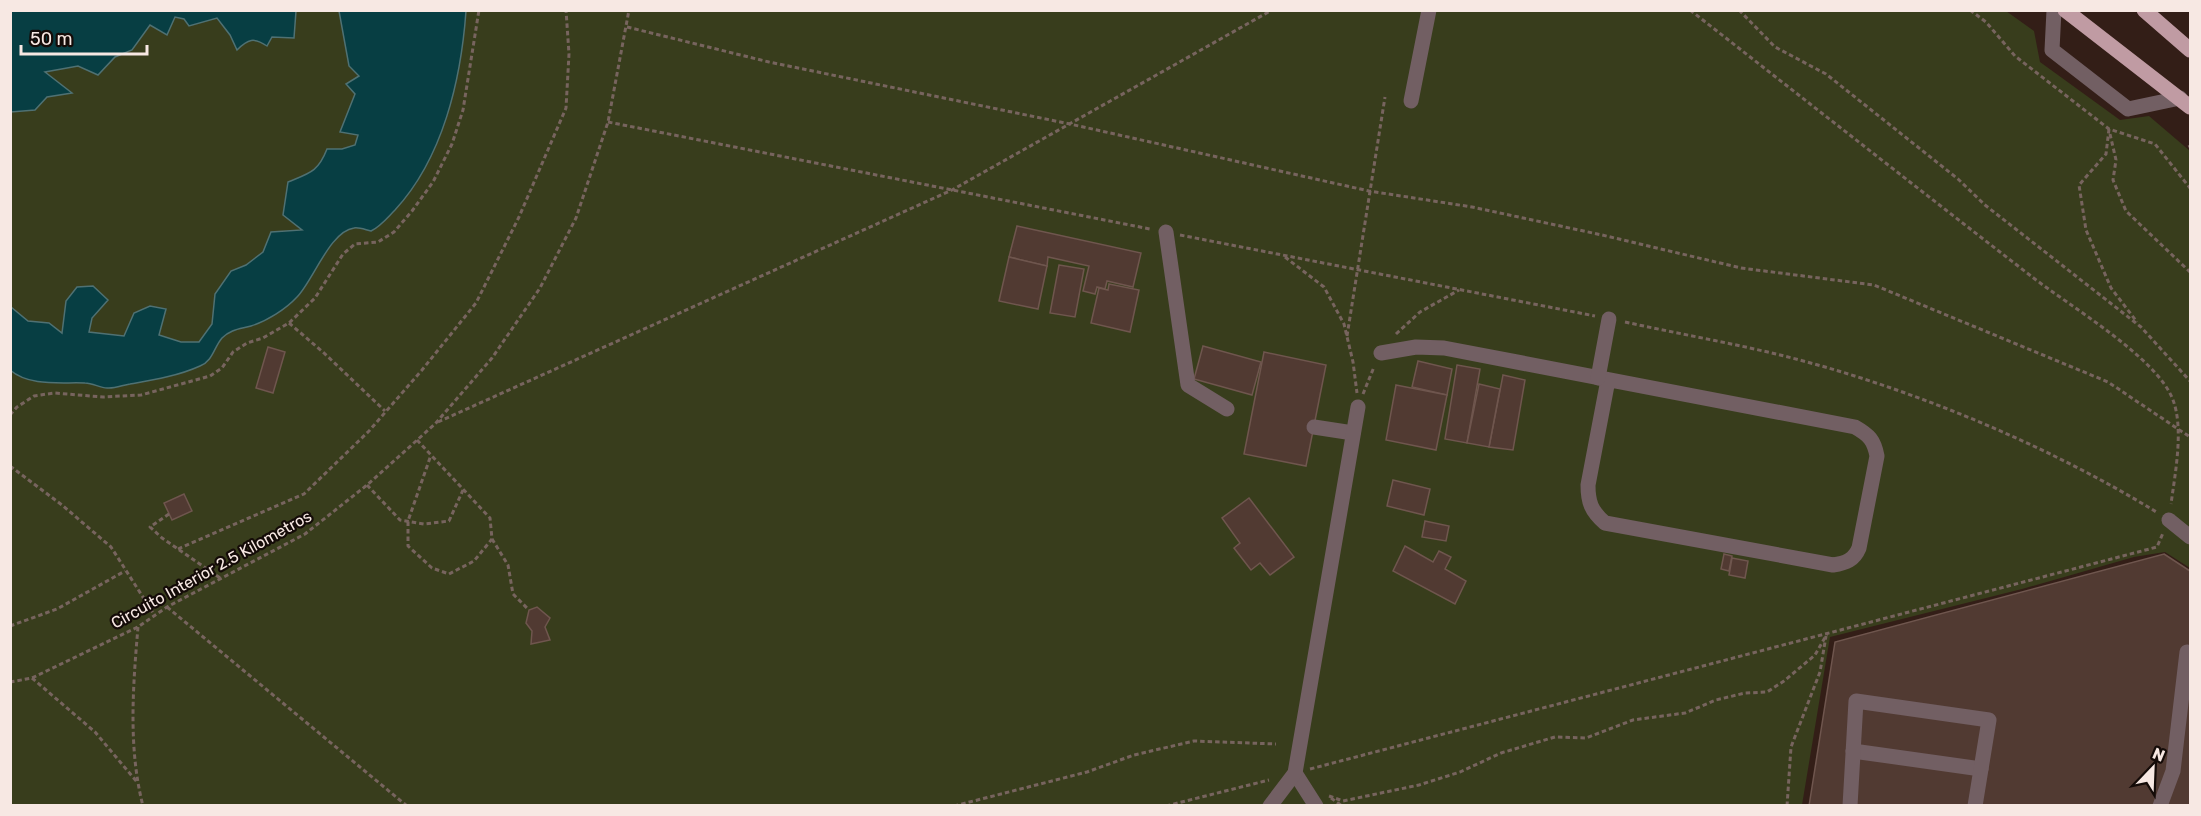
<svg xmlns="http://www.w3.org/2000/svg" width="2201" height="816" font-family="Rubik,sans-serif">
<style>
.green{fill:#383d1c}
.water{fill:#073e43;stroke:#4f7173;stroke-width:1.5}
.building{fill:#513a32;stroke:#6f564e;stroke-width:1.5}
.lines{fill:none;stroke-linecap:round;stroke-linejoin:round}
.path{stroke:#77645e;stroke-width:3;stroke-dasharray:4.5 3;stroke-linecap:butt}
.minor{stroke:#725f63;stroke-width:15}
.major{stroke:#c09ba3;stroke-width:15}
.labels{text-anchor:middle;stroke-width:4.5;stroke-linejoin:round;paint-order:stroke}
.street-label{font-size:16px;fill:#f7e8e3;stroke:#140b08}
</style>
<rect width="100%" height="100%" fill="#331e17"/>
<polygon class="green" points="10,11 2006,11 2034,31 2040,62 2120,120 2149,116 2190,151 2190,568 2165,552 2134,557 2022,589 1830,637 1802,805 11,805"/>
<g class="water">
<path d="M10,11L11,10L296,11L294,38L272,37L267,46C254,37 248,39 237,50L230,35L217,18L189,26L184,19L175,17L167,35L150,25L132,50L115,57L98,75L78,66L45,72L72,93L47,97L35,110L11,112Z"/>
<path d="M339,11H466C461,80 443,158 395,210C387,218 381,226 371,231C366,230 359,227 354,228C330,231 313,281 297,297C286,309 267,321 251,326C241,329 231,329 222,338C214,347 213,361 200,366C178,376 153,380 130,384C123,385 114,389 107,388C100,388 93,383 85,383C61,382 30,387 10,370L11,307L28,321L49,323L62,333L66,301L77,287L93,286L108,300L92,318L89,332L124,336L134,313L150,306L166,309L159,335L181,342H199L212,324L215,294L231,271L246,265L263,252L271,232L302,230L283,215L288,182C310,173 318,172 327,149H342L355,145L358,135L340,132L355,94L346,84L359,76L349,66Z"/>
</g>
<g class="building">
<polygon points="1017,226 1141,253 1133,287 1107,281 1105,289 1097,287 1095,294 1083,291 1089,266 1048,257 1047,266 1009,257"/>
<polygon points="1009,257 1047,266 1038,309 999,301"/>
<polygon points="1059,265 1084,269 1075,317 1050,313"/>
<polygon points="1109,284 1139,290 1130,332 1091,323 1099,288 1108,290"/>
<polygon points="1203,346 1261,362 1252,395 1194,379"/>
<polygon points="268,347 285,352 273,393 256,388"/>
<polygon points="1264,352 1326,365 1306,466 1244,454"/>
<polygon points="1418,361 1452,369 1447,395 1412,387"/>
<polygon points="1457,365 1480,369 1467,443 1445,439"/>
<polygon points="1503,375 1525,380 1513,450 1489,447"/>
<polygon points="1479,384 1500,389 1489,447 1467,443"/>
<polygon points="1396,385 1447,395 1436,450 1386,440"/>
<polygon points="1393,480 1430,489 1424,515 1387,506"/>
<polygon points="184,494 192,511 172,520 164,503"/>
<polygon points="1249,498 1294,557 1270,575 1260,563 1251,570 1234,548 1240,543 1222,518"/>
<polygon points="1425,521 1449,526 1446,541 1422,537"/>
<polygon points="1405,546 1433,562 1439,551 1451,557 1445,569 1466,581 1455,604 1393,571"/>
<polygon points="1724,554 1732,556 1729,571 1721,569"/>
<polygon points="2164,554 2190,571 2190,806 1809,806 1835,642"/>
<polygon points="1732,558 1748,561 1745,578 1729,575"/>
<polygon points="537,607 550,618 545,627 550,640 531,644 532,631 526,623 529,610"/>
</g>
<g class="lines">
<g class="path">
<path d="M1690,10C1804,99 1917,188 2031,276C2069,306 2157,357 2173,400C2184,429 2175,474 2171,504"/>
<polyline points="1739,10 1775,47 1826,74 1958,179 1985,205 2141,327 2190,381"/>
<polyline points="1970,10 1986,22 2015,56 2109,129 2155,144 2190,188"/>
<polyline points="627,27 769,62 1070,124 1369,191 1472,207 1602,235 1741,268 1874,285 2108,382 2190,437"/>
<polyline points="608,122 1150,229"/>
<polyline points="2109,129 2106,154 2079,185 2086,230 2111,288 2137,322"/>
<polyline points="2110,134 2116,160 2113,180 2126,211 2190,272"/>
<polyline points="2189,145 2190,147"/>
<polyline points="1180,235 1595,316"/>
<polyline points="1285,257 1324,287 1344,324 1353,362 1357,393"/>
<path d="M1625,322C1675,333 1726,342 1776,354C1904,385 2046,444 2158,513"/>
<polyline points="289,323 324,353 385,411"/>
<polyline points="1396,334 1420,312 1459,290"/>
<polyline points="1347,336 1385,97"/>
<polyline points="1363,394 1374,367"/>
<polyline points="10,415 17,407 34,396 54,393 103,397 141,395 210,376 222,368 233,352 247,343 263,338 289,323 315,298 343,254 355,244 378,242 394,232 412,211 433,182 452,144 463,110 479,10"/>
<polyline points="438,422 952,190 1272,10"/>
<polyline points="417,440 490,518 492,539 474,561 449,574 432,568 408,546 408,521 431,455"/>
<polyline points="10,466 62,505 111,547 155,616"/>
<polyline points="367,485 400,520 424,524 449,521 463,490"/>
<polyline points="169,514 150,527 162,538 220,578"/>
<polyline points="492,539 508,565 513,594 529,610"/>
<polyline points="178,549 304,494 369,431 422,370 476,303 519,217 566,108 569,54 566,10"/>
<polyline points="167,607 407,806"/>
<polyline points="10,626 57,609 125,571"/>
<path d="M138,627C133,686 128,748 143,806"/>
<polyline points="32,678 95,732 137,782"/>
<polyline points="10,682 32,678 138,627 167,607 305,534 367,485 435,424 492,358 540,288 576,218 608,122 629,10"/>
<polyline points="1310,769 2157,547 2163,533"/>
<polyline points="1329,796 1343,801 1419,785 1460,772 1501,753 1555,737 1586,738 1633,720 1685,713 1716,700 1745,693 1767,692 1784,681 1815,655 1827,634"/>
<polyline points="1331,798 1342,806"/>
<polyline points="954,806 1087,772 1134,755 1194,741 1276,744"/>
<polyline points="1166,806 1269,780"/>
<polyline points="1787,806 1791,747 1820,672 1826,636"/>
</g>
<g class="minor">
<polyline points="2054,10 2052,50 2128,109 2180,98"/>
<polyline points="1411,101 1429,10"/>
<polyline points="1166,232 1188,385 1227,409"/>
<path d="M1381,353L1416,347L1444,348L1855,427C1869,435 1874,440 1877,456L1859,548C1854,560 1846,563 1833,565L1605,523C1591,511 1588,502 1588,485L1608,380"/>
<polyline points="1598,378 1609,319"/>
<polyline points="1314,427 1353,433"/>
<polyline points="2169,520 2190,537"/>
<polyline points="1853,751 1981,769"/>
<polyline points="1295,773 1316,806"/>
<polyline points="1270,806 1295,773 1358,407"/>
<polyline points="1850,806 1856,701 1989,720 1975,806"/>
<polyline points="2160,806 2173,771 2187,652"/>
</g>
<g class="major">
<polyline points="2065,10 2190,107"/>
<polyline points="2144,10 2190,50"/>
</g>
</g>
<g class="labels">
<g class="street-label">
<text transform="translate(211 569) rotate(-29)" y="6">Circuito Interior 2.5 Kilometros</text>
</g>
</g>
<rect width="2201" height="816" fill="none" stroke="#f7e8e3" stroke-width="24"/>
<g transform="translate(2153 768) rotate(23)" stroke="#140b08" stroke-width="4.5" paint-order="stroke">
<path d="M0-4.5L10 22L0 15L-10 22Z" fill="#f7e8e3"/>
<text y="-9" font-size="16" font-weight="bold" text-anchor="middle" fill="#f7e8e3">N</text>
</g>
<path d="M21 45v9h126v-9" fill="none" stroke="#f7e8e3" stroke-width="3"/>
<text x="30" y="45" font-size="18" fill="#f7e8e3" stroke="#140b08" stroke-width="4.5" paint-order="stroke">50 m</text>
</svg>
